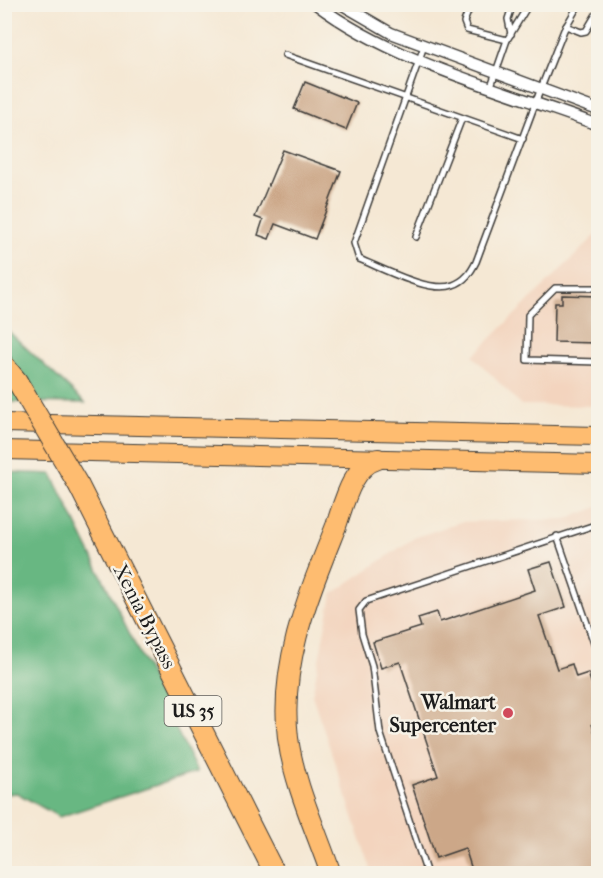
<svg xmlns="http://www.w3.org/2000/svg" width="603" height="878" font-family="'IM FELL French Canon',serif">
<style>
.built{fill:#f3d4be}
.forest{fill:#68b782;stroke:#426a4f;stroke-width:1.5}
.building{fill:#cca788}
.lines{fill:none;stroke-linecap:round;stroke-linejoin:round}
.service-casing{stroke:#3d3b38;stroke-width:8}
.minor-casing{stroke:#3d3b38;stroke-width:13}
.primary-casing{stroke:#3d3b38;stroke-width:20}
.motorway-casing{stroke:#3d3b38;stroke-width:22}
.service{stroke:#fff;stroke-width:5}
.minor{stroke:#fff;stroke-width:10}
.primary{stroke:#febc70;stroke-width:18}
.motorway{stroke:#febc70;stroke-width:20}
.motorway-bridge-casing{stroke:#3d3b38;stroke-width:22;stroke-linecap:butt}
.motorway-bridge{stroke:#febc70;stroke-width:20}
.poi-dot{fill:#d1495b;stroke:#f7f3e8;stroke-width:2}
.labels{text-anchor:middle;stroke-width:5;stroke-linejoin:round;paint-order:stroke}
.shield{fill:#f7f3e8;stroke:#5e5c59;stroke-width:1.5}
.shield-label{font-size:18px;font-weight:bold;fill:#1c1c1c}
.street-label{font-size:20px;fill:#1c1c1c;stroke:#f7f3e8}
.poi-label{font-size:20px;font-weight:bold;fill:#1c1c1c;stroke:#f7f3e8;text-anchor:end}
</style>
<rect width="100%" height="100%" fill="#f7f3e8"/>
<filter id="ink" filterUnits="userSpaceOnUse"><feTurbulence type="fractalNoise" baseFrequency=".0167" numOctaves="2"/><feDisplacementMap in="SourceGraphic" scale="12" xChannelSelector="R" yChannelSelector="G"/><feConvolveMatrix kernelMatrix="1 2 1 2 8 2 1 2 1" color-interpolation-filters="sRGB"/></filter>
<filter id="wash" filterUnits="userSpaceOnUse"><feTurbulence type="fractalNoise" baseFrequency=".008" numOctaves="4" result="noise"/><feDisplacementMap in="SourceGraphic" scale="24" xChannelSelector="R" yChannelSelector="G"/><feGaussianBlur stdDeviation="1.35" result="paint"/><feColorMatrix in="noise" values="0 0 0 0 0 0 0 0 0 0 0 0 0 0 0 0 0 1.4 0 .05"/><feComposite in="paint" operator="in"/></filter>
<g filter="url(#wash)">
<rect width="100%" height="100%" fill="#f5e8d4"/>
<g class="built">
<polygon points="598,233 598,406 521,405 473,356"/>
<polygon points="598,507 598,873 372,873 312,695 332,594 414,538 460,522 566,519"/>
</g>
<g class="forest">
<polygon points="5,328 85,403 5,402"/>
<polygon points="5,472 52,474 197,772 59,817 17,793 5,794"/>
</g>
<g id="blocks">
<g class="building">
<polygon points="305,82 357,103 346,130 294,109"/>
<polygon points="283,150 341,171 315,239 275,224 269,239 258,235 263,220 255,217"/>
<polygon points="562,295 598,296 598,343 554,342 555,303 562,303"/>
<polygon points="551,562 566,607 539,616 557,669 572,664 576,677 588,673 598,703 598,722 592,724 598,743 598,873 473,873 465,848 436,858 412,785 438,776 400,662 381,668 373,642 421,627 418,618 437,612 440,622 535,590 528,569"/>
</g>
</g>
</g>
<g filter="url(#ink)">
<use href="#blocks" fill-opacity="0" stroke="#3d3b38" stroke-width="1.5"/>
<g class="lines">
<g class="service-casing">
<g id="service">
<polyline points="471,4 464,22 467,30 507,40"/>
<polyline points="567,4 577,8"/>
<polyline points="566,26 581,32 586,31 598,11"/>
<polyline points="511,34 508,19 513,4"/>
<path d="M424,46L354,243L359,259C382,268 430,294 453,285C465,281 471,272 476,262L541,88L564,30L579,4"/>
<polyline points="285,55 523,139"/>
<polyline points="491,86 507,40 529,4"/>
<polyline points="416,237 462,118"/>
<polyline points="598,288 555,288 528,315 527,360 598,362"/>
<polyline points="557,536 598,655"/>
<polyline points="427,874 380,732 372,666 362,634 359,610 366,601 598,524"/>
</g>
</g>
<g class="minor-casing">
<g id="minor">
<path d="M316,4C394,63 507,91 598,125"/>
<polyline points="341,4 391,33 598,110"/>
</g>
</g>
<g class="primary-casing">
<g id="primary">
<polyline points="4,423 598,436"/>
<polyline points="4,450 598,464"/>
</g>
</g>
<g class="motorway-casing">
<g id="motorway">
<polyline points="4,365 17,381"/>
<polyline points="79,486 275,874"/>
<path d="M331,874C316,830 294,784 288,738C279,663 309,594 336,526C344,503 352,466 378,459"/>
</g>
</g>
<use href="#service" class="service"/>
<use href="#minor" class="minor"/>
<use href="#primary" class="primary"/>
<use href="#motorway" class="motorway"/>
<g class="motorway-bridge-casing">
<polyline id="motorway-bridge" points="17,381 79,486"/>
</g>
<use href="#motorway-bridge" class="motorway-bridge"/>
</g>
</g>
<circle class="poi-dot" cx="508" cy="713" r="6"/>
<g class="labels">
<rect class="shield" x="164.5" y="696" width="57" height="30" rx="4.5"/>
<g class="shield-label">
<text x="193" y="717">US 35</text>
</g>
<g class="street-label">
<text transform="translate(145 616) rotate(63)" y="7">Xenia Bypass</text>
</g>
<g class="poi-label">
<text x="496" y="709">Walmart<tspan x="496" dy="23">Supercenter</tspan></text>
</g>
</g>
<rect width="603" height="878" fill="none" stroke="#f7f3e8" stroke-width="24"/>
</svg>
